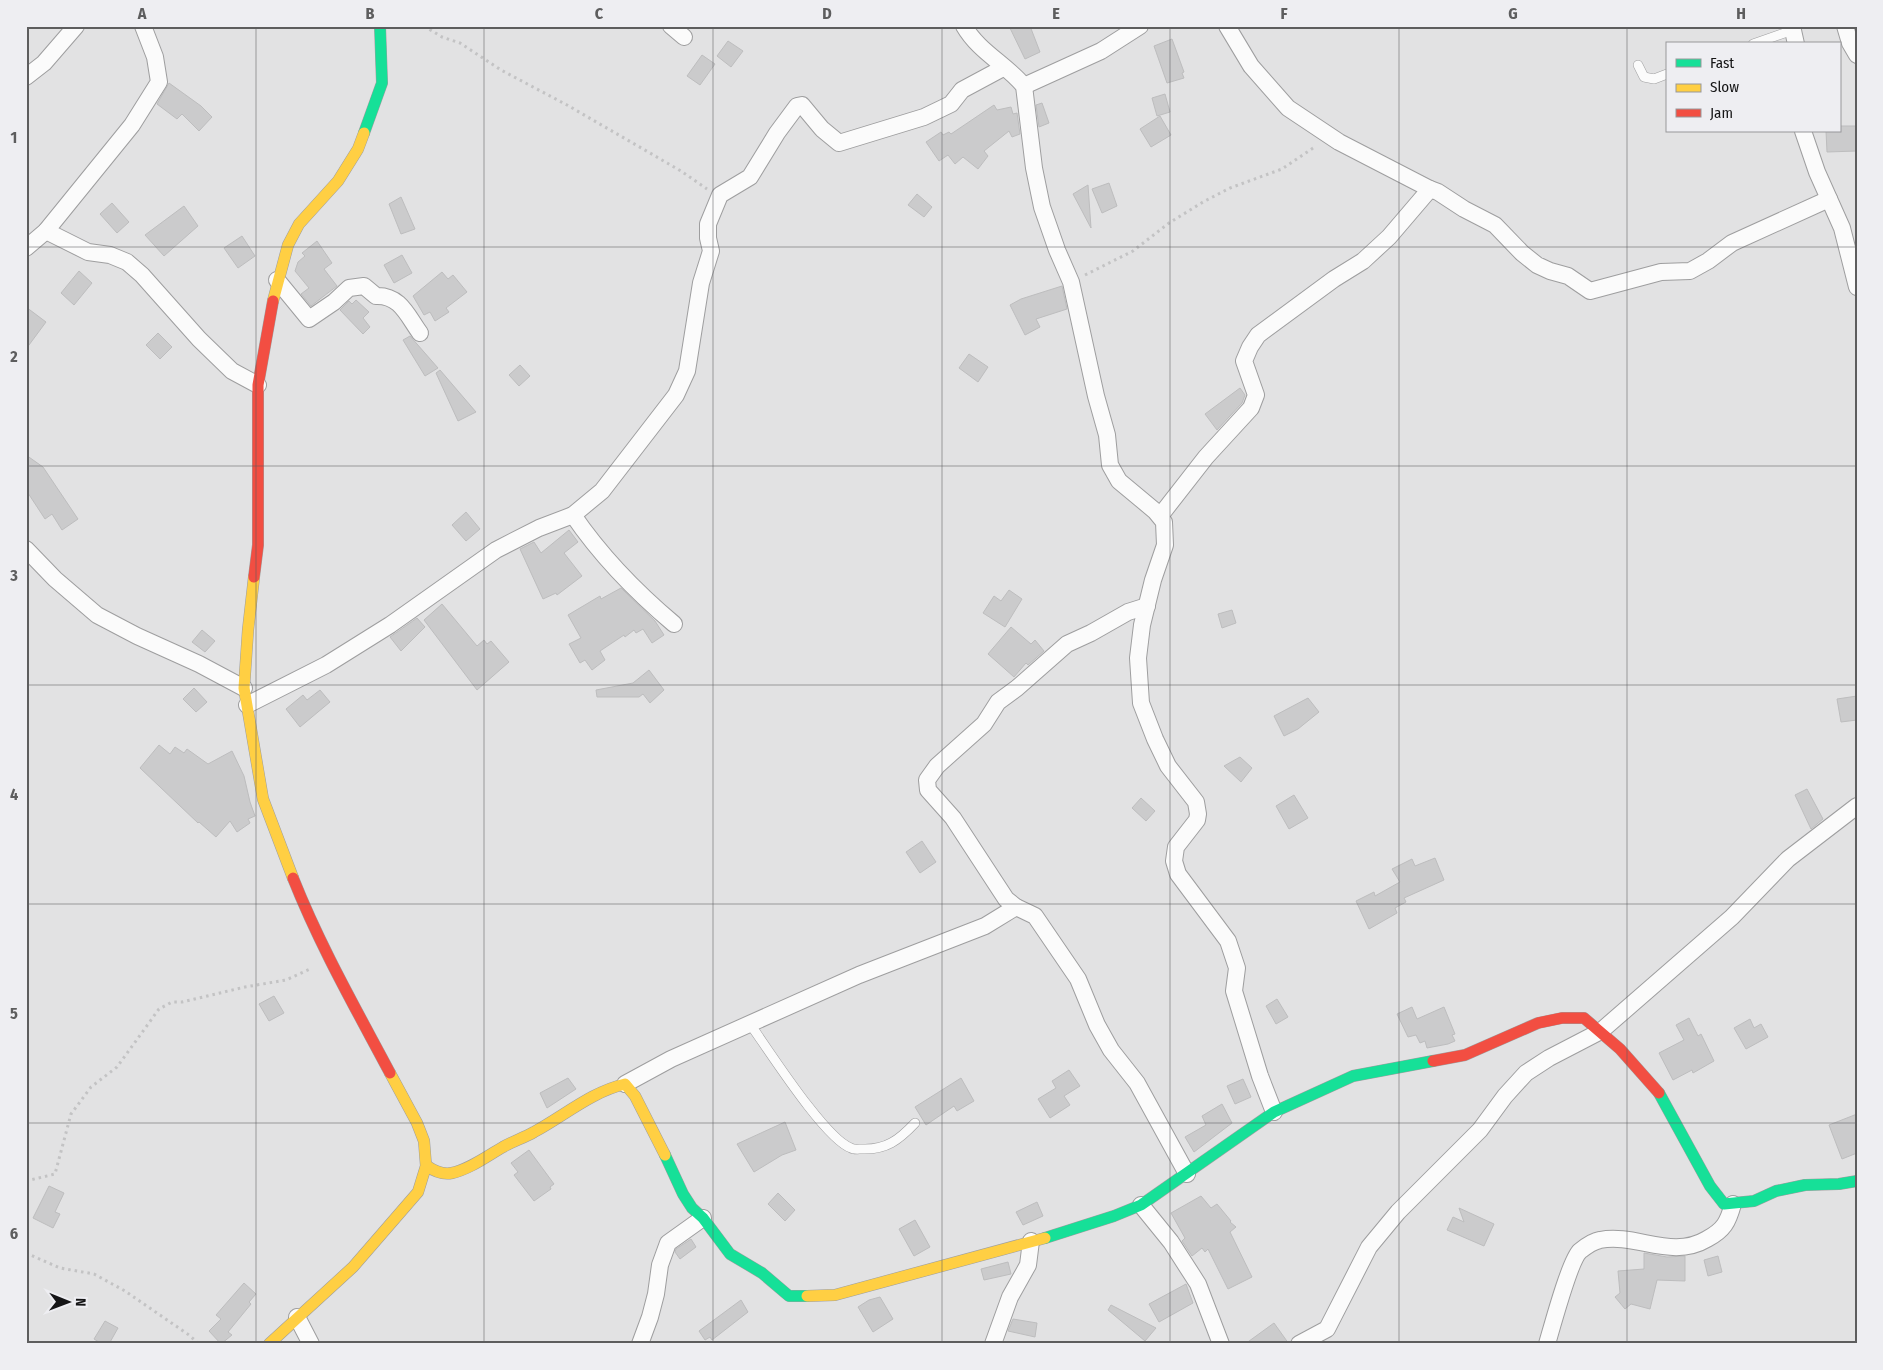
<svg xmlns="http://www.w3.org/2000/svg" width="1883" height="1370" font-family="'Fira Sans Condensed',sans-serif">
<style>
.building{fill:#cbcbcc;stroke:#bdbdbe}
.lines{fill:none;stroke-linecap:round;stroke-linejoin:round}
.lane-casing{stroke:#9e9e9f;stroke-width:10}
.street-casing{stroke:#9e9e9f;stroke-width:18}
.fast-casing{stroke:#9e9e9f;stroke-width:12}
.slow-casing{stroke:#9e9e9f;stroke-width:12}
.jam-casing{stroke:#9e9e9f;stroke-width:12}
.path{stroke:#c3c3c4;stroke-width:3;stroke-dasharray:2.5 4;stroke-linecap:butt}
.lane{stroke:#fbfbfb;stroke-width:9}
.street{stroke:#fbfbfb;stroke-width:16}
.fast{stroke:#16e098;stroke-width:11}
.slow{stroke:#ffcf43;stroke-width:11}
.jam{stroke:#f24e42;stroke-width:11}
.grid{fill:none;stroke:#5d5d5e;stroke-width:1;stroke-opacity:0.55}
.neatline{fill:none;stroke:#5d5d5e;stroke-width:2}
.grid-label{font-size:16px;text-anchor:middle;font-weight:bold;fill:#5d5d5e}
</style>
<rect width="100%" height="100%" fill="#e2e2e3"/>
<g class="building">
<polygon points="1009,26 1030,26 1040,52 1025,59"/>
<polygon points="1172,39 1184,72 1182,73 1184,78 1167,83 1154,46"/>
<polygon points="728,41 743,51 731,67 717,56"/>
<polygon points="702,55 715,64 700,85 687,76"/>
<polygon points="169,83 201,106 212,117 199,131 182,114 177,119 157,104"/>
<polygon points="1165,94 1170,112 1157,116 1152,98"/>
<polygon points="1042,103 1049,123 1039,127 1036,105"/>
<polygon points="994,105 997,110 1011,107 1013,114 1017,113 1020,134 1012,137 1009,131 984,151 988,156 978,169 963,157 955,164 948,155 939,161 926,142 941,132 943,135 949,132 951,134"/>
<polygon points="1160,116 1171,135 1151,147 1140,129"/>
<polygon points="1839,126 1856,126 1857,151 1827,152 1826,131 1839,131"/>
<polygon points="1109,183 1117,206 1102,213 1092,189"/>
<polygon points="1088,185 1091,228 1073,194"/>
<polygon points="917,194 932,207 924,217 908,205"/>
<polygon points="401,197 415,229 401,234 389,204"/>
<polygon points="112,203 129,222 117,233 100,214"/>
<polygon points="184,206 198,226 164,256 145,235"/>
<polygon points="242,236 255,256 238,268 224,248"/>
<polygon points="317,241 332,263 324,269 337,286 311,306 301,294 309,288 295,271 298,262 305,256 302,253"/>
<polygon points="402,255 412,273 394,283 384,265"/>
<polygon points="79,271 92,283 74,305 61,293"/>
<polygon points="442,272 448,279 453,275 467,292 446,308 449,312 435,321 430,312 424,315 413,296"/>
<polygon points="1062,286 1067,309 1036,319 1040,327 1025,335 1010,305 1021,299"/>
<polygon points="356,300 369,312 363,318 370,327 363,334 340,310 349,301 352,304"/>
<polygon points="26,307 46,322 26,349"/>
<polygon points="158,333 172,347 160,359 146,345"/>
<polygon points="410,336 438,368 425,376 403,340"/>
<polygon points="969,354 988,367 978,382 959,368"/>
<polygon points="520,365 530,376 519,386 509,375"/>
<polygon points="440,370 476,412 458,421 436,373"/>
<polygon points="1240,388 1245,395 1242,403 1217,430 1205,414"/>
<polygon points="26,455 43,467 78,519 62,530 52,514 45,519 26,490"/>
<polygon points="466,512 480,529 466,541 452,525"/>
<polygon points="569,530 578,542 564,553 582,576 557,595 556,593 543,599 520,549 534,542 541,553"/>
<polygon points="621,588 655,621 664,635 652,643 643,629 636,633 634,630 625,637 624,635 600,651 605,660 592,670 585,660 580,663 569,644 581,638 568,615 600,596 601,599"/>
<polygon points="1009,590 1022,599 1005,627 983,613 994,596 1001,601"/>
<polygon points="442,604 477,646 484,640 487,644 491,641 509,662 477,690 424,620"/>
<polygon points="1232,610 1236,623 1222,628 1218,614"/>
<polygon points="417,618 425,627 401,651 390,637"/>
<polygon points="1011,627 1031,644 1035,640 1044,651 1028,665 1026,663 1014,677 988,654"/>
<polygon points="202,630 215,641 205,652 192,642"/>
<polygon points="649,670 664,690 650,703 643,694 639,697 597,697 596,690 633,683"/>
<polygon points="194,688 207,702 196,712 183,699"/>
<polygon points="320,690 330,702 300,727 286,709 303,695 307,700"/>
<polygon points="1857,696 1857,720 1841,722 1837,699"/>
<polygon points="1308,698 1319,712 1298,729 1284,736 1274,716"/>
<polygon points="159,745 170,754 175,747 184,753 187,749 208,764 232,751 244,776 250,802 255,816 248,819 250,823 237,832 230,821 216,837 199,822 198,823 140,768"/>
<polygon points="1240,757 1252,768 1241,782 1224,766"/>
<polygon points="1807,789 1823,819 1811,829 1795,795"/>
<polygon points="1294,795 1308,818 1289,829 1276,806"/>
<polygon points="1141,798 1155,811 1146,821 1132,808"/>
<polygon points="922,841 936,862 920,873 906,852"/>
<polygon points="1435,858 1444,880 1404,898 1406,902 1395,908 1397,913 1369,929 1356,901 1374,892 1375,896 1400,882 1392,869 1412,859 1415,866"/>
<polygon points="274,996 284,1013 269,1021 259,1004"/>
<polygon points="1277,999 1288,1017 1276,1024 1266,1006"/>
<polygon points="1412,1007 1417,1019 1444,1007 1455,1034 1452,1035 1455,1041 1448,1044 1427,1048 1425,1041 1420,1043 1416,1035 1408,1037 1397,1014"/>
<polygon points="1689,1018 1698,1036 1701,1034 1714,1061 1693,1073 1692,1070 1673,1080 1659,1053 1684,1040 1676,1025"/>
<polygon points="1750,1019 1754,1028 1761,1024 1768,1037 1746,1049 1734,1028"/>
<polygon points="1069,1070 1080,1086 1064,1096 1070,1105 1050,1118 1038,1099 1056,1088 1052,1081"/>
<polygon points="568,1078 576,1089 547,1108 540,1093"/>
<polygon points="961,1078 974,1101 957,1111 954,1106 926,1125 915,1107"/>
<polygon points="1243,1079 1251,1097 1235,1104 1227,1086"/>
<polygon points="1222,1104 1232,1123 1194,1152 1185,1137 1206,1125 1202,1116"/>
<polygon points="1857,1114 1857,1153 1842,1159 1829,1125"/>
<polygon points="785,1122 796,1150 782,1155 754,1172 737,1144"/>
<polygon points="529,1150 554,1184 550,1187 551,1189 534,1201 514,1175 518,1172 511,1163"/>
<polygon points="49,1186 64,1193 55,1212 60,1214 53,1228 33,1218"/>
<polygon points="778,1193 795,1210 785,1221 768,1204"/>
<polygon points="1201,1196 1211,1208 1217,1204 1231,1221 1230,1222 1236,1227 1230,1232 1252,1277 1228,1289 1208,1249 1205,1252 1202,1248 1192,1256 1182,1241 1185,1238 1171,1213"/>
<polygon points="1037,1202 1043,1216 1023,1225 1016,1212"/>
<polygon points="1459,1208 1494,1224 1484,1246 1447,1230 1453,1217 1464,1222"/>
<polygon points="915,1220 930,1247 914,1256 899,1229"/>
<polygon points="691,1239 696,1247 680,1259 675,1252 676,1249"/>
<polygon points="1644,1253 1667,1257 1685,1256 1685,1281 1657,1280 1650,1309 1631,1304 1625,1309 1615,1297 1620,1293 1618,1271 1644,1269"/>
<polygon points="1718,1256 1722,1272 1708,1276 1704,1260"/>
<polygon points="1008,1262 1011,1274 984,1280 981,1269"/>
<polygon points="244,1283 256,1294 249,1302 251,1304 228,1332 232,1335 221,1344 209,1331 221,1319 216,1315"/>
<polygon points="1186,1284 1193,1303 1159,1322 1149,1304"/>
<polygon points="880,1297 893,1319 873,1332 858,1307 869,1300"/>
<polygon points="741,1300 748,1312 712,1340 710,1337 705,1340 699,1331"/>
<polygon points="1111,1305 1156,1328 1145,1341 1108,1310"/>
<polygon points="1013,1319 1037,1323 1035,1337 1008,1331"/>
<polygon points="105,1321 118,1328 109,1344 102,1344 94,1339"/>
<polygon points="1274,1323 1289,1344 1245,1344"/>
</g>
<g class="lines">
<g class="lane-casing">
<g id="lane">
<polyline points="1753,44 1793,30"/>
<polyline points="1638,65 1644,77 1654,79 1667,74"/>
<path d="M750,1024C768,1049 825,1139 851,1148C854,1150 859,1149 862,1149C886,1150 899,1140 915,1123"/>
</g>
</g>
<g class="street-casing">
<g id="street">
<polyline points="671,26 684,37"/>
<path d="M964,26C979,52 1006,64 1024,86L1034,168L1042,207L1057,250L1071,282L1096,396L1107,435L1110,465L1119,481L1155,511L1164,522L1165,545L1153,580L1142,625L1138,658L1141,703L1155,739L1168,766L1196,802L1198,814L1197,820L1176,847L1174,861L1178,874L1228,941L1237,968L1234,991L1260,1076L1274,1112"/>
<polyline points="1227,26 1251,66 1288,108 1339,142 1430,189 1438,192 1464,209 1495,225 1522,253 1537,265 1550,271 1568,276 1590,291 1661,272 1690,271 1708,261 1732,243 1829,199"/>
<polyline points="1792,26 1796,44"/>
<polyline points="1845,26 1850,43 1857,55"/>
<polyline points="26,77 44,63 76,26"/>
<polyline points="1024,86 1101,51 1140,26"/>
<polyline points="1803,131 1817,172 1842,228 1857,287"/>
<polyline points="46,231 88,252 110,255 127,262 142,275 199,339 232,371 258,385"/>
<polyline points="26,248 46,231 132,125 159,82 155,57 143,26"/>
<path d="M277,280L309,319L334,302L349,288L364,286L376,296C400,295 407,315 420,333"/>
<path d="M573,515C601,556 636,592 674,624"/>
<polyline points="1160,516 1206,457 1251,408 1256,395 1244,361 1250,347 1258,335 1334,279 1363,261 1389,237 1430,189"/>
<polyline points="26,549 55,579 97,615 137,636 199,664 244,688"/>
<polyline points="1147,606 1128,612 1091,633 1067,644 1017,688 998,702 984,724 937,766 927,780 928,790 953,818 1006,899 1016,907 1035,916 1078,979 1097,1025 1111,1050 1137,1083 1187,1174"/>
<polyline points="247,705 326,665 390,625 496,550 539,528 573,515 602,491 676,395 687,371 701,283 711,251 708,238 708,224 720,195 750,177 777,133 797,106 802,105 822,129 839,143 924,117 951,104 962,90 1003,68"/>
<polyline points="625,1084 671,1059 859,975 985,926 1016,907"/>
<polyline points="1141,1205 1171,1242 1198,1284 1221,1344"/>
<polyline points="297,1317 311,1344"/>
<polyline points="640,1344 650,1317 656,1294 660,1265 668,1243 703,1218"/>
<polyline points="993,1344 1010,1297 1028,1265 1031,1241"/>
<polyline points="1299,1344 1327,1329 1369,1247 1398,1212 1480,1130 1505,1096 1526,1073 1549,1058 1601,1031 1732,917 1788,859 1857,806"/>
<path d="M1547,1344C1552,1327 1570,1260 1580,1251C1585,1247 1594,1241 1600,1240C1636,1233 1672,1260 1707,1239C1724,1230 1728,1222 1733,1204"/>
</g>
</g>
<g class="fast-casing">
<g id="fast">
<polyline points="364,133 382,83 380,26"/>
<polyline points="1659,1093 1710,1186 1724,1204 1754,1201 1776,1191 1805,1185 1839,1184 1857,1181"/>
<polyline points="665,1155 683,1194 692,1208 703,1218 730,1254 762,1273 789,1296 807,1296"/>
<polyline points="1045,1238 1114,1216 1141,1205 1274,1112 1353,1076 1433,1061"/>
</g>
</g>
<g class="slow-casing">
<g id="slow">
<polyline points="273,301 288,245 299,224 338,181 358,149 364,133"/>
<polyline points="254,577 248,630 244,688 263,799 293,878"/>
<path d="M427,1166C434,1171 442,1175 452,1173C470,1169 487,1156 503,1147C513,1141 524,1138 534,1132C564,1116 591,1092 625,1084L635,1096L665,1155"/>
<polyline points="807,1296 835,1295 1045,1238"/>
<polyline points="269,1344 353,1267 418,1192 426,1166 424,1141 417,1123 390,1073"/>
</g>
</g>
<g class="jam-casing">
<g id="jam">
<polyline points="254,577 258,545 258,385 273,301"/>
<path d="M293,878C320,946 356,1009 390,1073"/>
<polyline points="1433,1061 1465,1055 1538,1023 1562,1018 1584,1018 1620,1049 1659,1093"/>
</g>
</g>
<g class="path">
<polyline points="424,26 442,37 460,43 501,70 567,105 681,171 707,189"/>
<polyline points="1085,275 1133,251 1169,223 1203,202 1230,188 1282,169 1316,146"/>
<polyline points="26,1181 55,1174 71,1114 91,1087 117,1067 159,1009 172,1002 182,1002 245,987 286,980 312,968"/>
<polyline points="26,1253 60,1268 94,1274 125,1291 189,1335 199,1344"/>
</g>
<use href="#lane" class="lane"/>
<use href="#street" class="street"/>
<use href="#fast" class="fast"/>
<use href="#slow" class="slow"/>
<use href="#jam" class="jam"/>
</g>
<path class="grid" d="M256,26V1344M484,26V1344M713,26V1344M942,26V1344M1170,26V1344M1399,26V1344M1627,26V1344M26,247H1857M26,466H1857M26,685H1857M26,904H1857M26,1123H1857"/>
<rect width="1883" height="1370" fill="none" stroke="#eeeef2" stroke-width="55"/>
<rect x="1666" y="42" width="175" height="90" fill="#eeeef2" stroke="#97979a"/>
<rect x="1676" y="59" width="25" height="8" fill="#16e098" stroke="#97979a"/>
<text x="1710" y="68" font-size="15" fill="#151516">Fast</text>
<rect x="1676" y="84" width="25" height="8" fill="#ffcf43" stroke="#97979a"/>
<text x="1710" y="92" font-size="15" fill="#151516">Slow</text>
<rect x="1676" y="109" width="25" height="8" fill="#f24e42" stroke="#97979a"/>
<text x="1710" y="118" font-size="15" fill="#151516">Jam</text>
<g transform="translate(68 1302) rotate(91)" stroke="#eeeef2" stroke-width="4" paint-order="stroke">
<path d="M0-4L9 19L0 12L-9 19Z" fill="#151516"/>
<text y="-8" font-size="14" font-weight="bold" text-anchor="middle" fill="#151516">N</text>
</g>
<rect x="28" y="28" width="1828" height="1314" class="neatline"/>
<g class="grid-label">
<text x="142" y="19">A</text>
<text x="370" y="19">B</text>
<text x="599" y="19">C</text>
<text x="827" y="19">D</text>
<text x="1056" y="19">E</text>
<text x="1284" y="19">F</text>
<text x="1513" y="19">G</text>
<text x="1741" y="19">H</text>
<text x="14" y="143">1</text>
<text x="14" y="362">2</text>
<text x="14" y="581">3</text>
<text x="14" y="800">4</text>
<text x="14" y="1019">5</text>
<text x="14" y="1239">6</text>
</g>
</svg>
